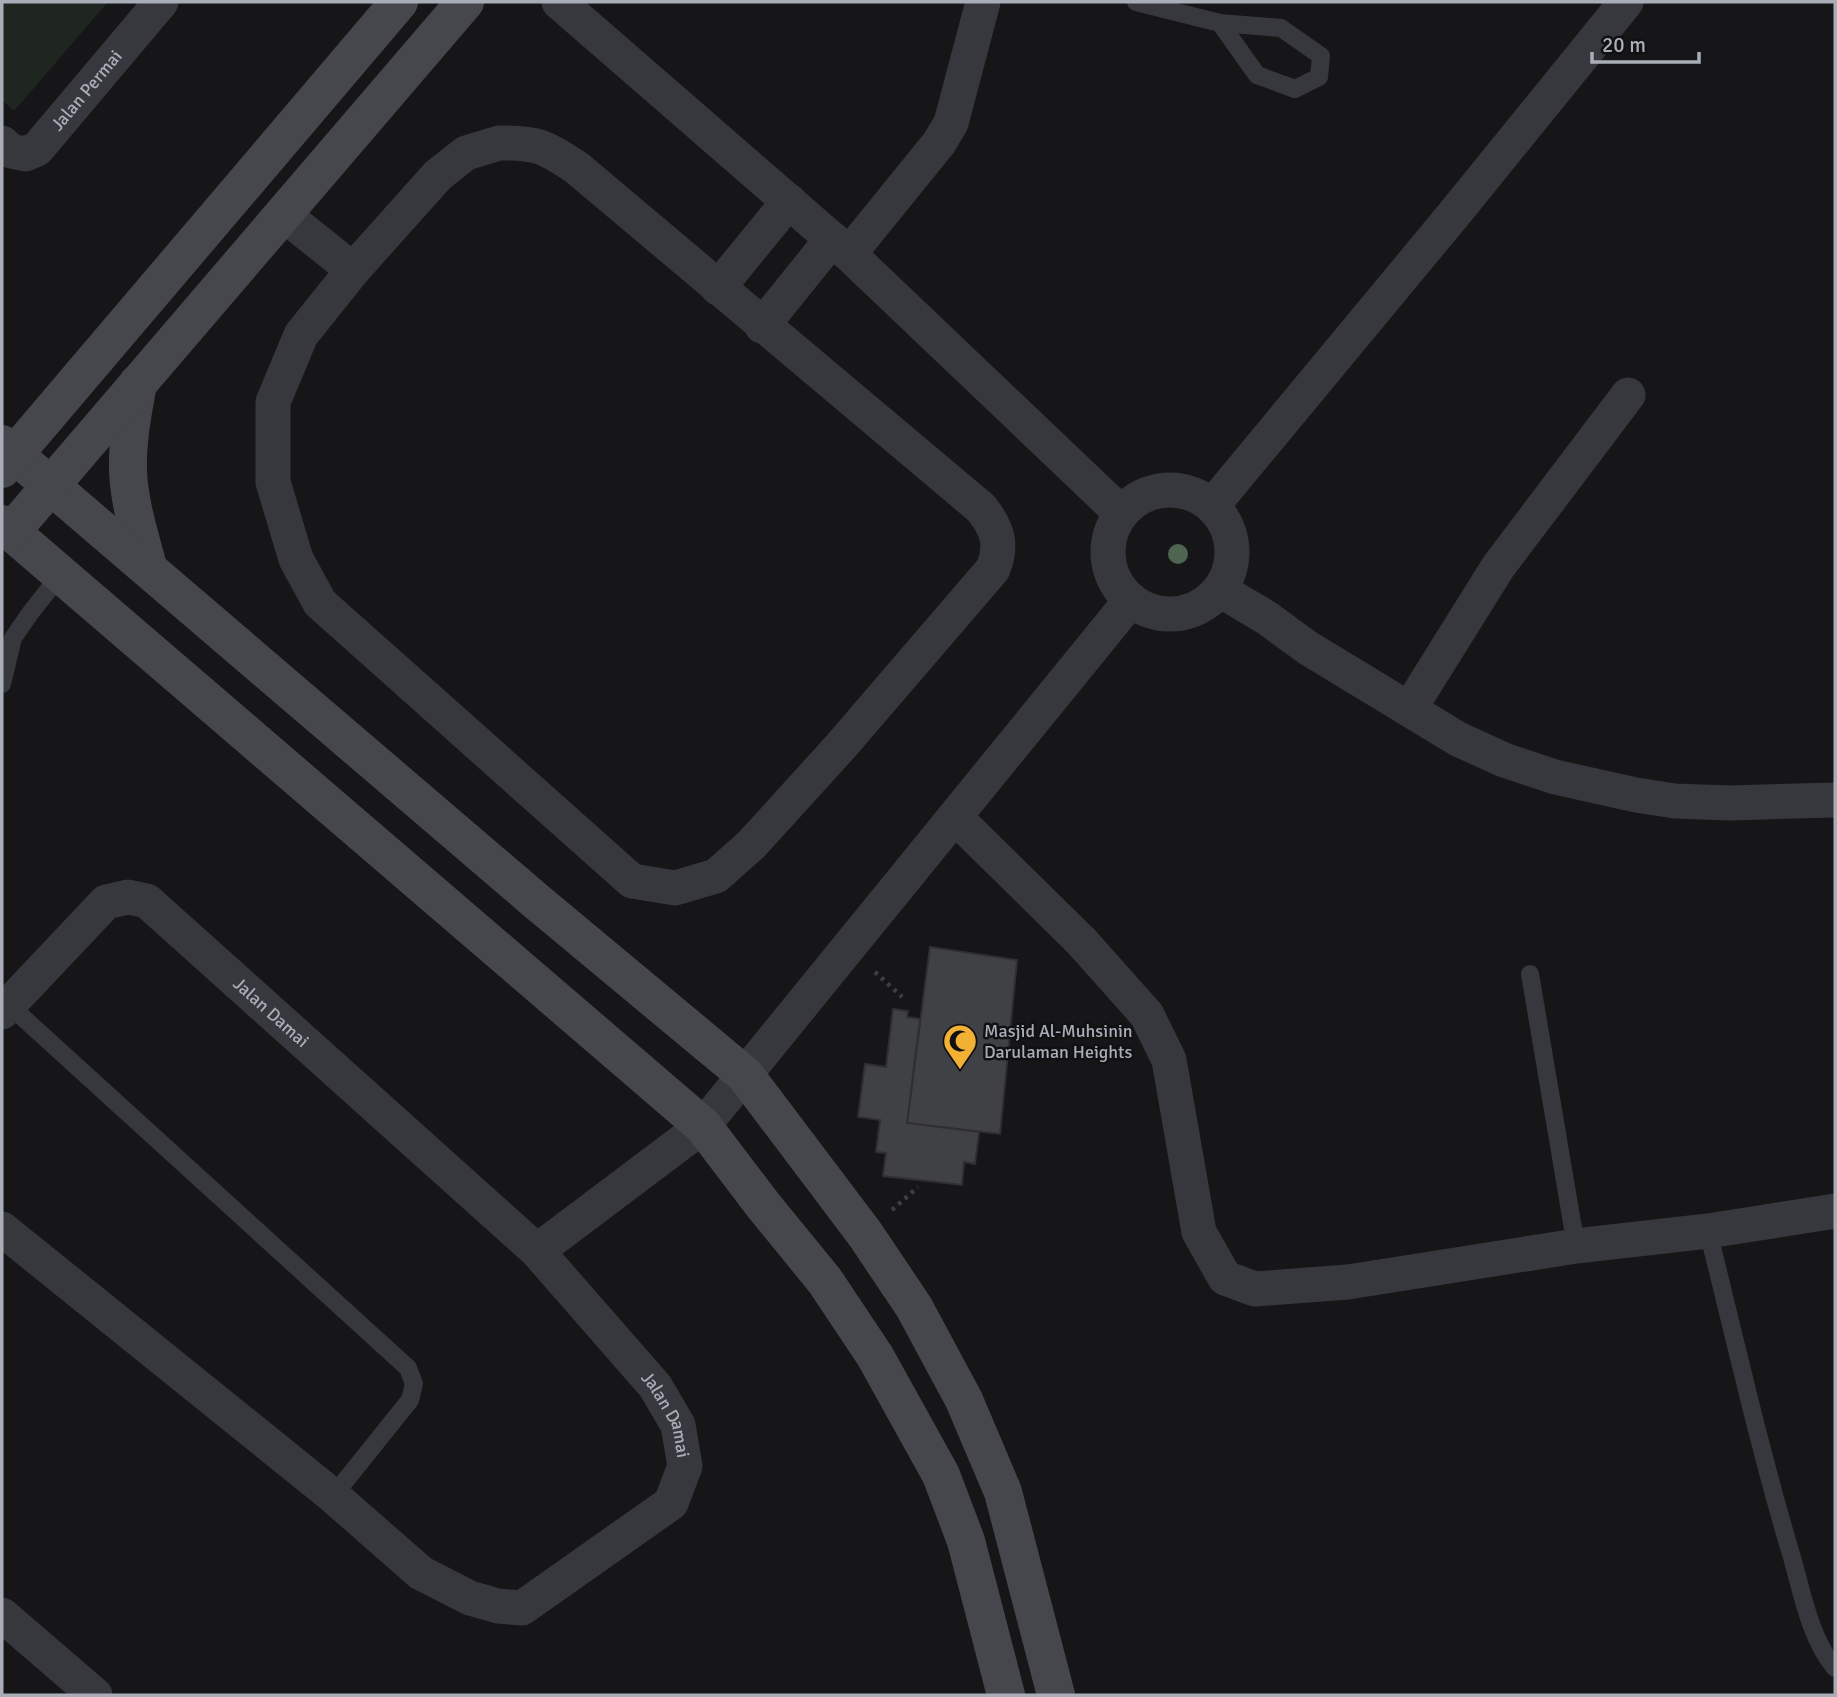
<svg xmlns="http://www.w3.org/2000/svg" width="1837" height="1697" font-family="Signika,sans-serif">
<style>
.green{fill:#1e261f}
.building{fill:#404145;stroke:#303034;stroke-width:2}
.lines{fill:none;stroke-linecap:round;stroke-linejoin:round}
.path{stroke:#3d3f44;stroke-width:4.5;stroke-dasharray:3.5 5;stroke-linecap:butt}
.lane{stroke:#37383d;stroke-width:18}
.street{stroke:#37383d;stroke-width:35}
.secondary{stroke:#45474d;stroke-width:38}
.tree{fill:#506452}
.labels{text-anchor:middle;stroke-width:5;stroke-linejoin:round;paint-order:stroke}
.street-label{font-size:18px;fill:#a8adb8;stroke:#111113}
.poi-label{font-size:18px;fill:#a8adb8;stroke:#111113;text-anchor:start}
</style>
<rect width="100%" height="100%" fill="#161618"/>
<polygon class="green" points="2,2 108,2 14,111 2,100"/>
<g class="building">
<polygon points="930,947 1017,960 1000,1134 907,1123"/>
<polygon points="893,1009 908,1011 907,1017 920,1019 907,1123 979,1132 975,1164 964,1162 962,1185 883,1176 886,1153 876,1152 880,1120 858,1117 865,1064 886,1067"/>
</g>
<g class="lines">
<g class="path">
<polyline points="875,972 902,997"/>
<polyline points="892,1210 918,1187"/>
</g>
<g class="lane">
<polyline points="1136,2 1220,23 1281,28 1321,56 1319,77 1295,89 1257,75 1220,23"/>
<polyline points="2,684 13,638 31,612 61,574"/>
<polyline points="1530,974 1576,1246"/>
<polyline points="8,1004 408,1368 414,1384 410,1400 333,1496"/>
<path d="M1708,1231C1735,1339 1759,1447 1791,1554C1802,1591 1809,1637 1835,1668"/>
</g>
<g class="street">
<polyline points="559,2 849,254 1121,513"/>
<path id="s1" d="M2,143L11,151L25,154L37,149L161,2"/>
<path d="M499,143C537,142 546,147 577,168L981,508C997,528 1003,544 993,569L841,746L751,845L716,876L675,888L632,881L320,603L296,559L273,482V402L301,335L353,270L438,175L466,153Z"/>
<polyline points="283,214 353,270"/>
<polyline points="849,254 939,143 951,123 983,2"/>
<polyline points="718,288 789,201"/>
<polyline points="762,326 832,239"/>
<circle cx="1170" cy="552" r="62"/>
<polyline points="1212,506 1454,214 1626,2"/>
<polyline points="1220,590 1267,618 1308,648 1458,739 1504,760 1555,777 1636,795 1675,801 1729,803 1835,800"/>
<polyline points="1410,708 1498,567 1628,395"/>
<polyline points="955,817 1082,942 1147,1015 1169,1060 1199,1232 1225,1278 1255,1289 1348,1282 1576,1246 1708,1231 1835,1211"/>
<path id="s2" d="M2,1012L106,902L128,897L147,901L537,1251L655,1386L678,1425L685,1466L671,1503L522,1608L498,1606L470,1598L421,1573L333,1496L2,1229"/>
<polyline points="537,1251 703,1126 1131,600"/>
<polyline points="2,1615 95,1695"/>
</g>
<g class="secondary">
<path d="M138,383C133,412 127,440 128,470C129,503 140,536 148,567"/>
<polyline points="2,444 536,901 745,1075 865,1234 914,1307 964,1400 1003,1492 1056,1695"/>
<polyline points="2,469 399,2"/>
<polyline points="2,524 703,1126 763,1205 825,1281 875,1356 941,1475 966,1541 1006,1695"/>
<polyline points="11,532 465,2"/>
</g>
</g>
<circle class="tree" cx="1178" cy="554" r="10"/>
<defs>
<g id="mosque-pin" transform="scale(1.75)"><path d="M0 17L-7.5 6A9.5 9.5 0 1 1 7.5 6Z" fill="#f2b134" stroke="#111113"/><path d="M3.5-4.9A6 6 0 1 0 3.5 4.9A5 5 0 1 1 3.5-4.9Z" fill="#111"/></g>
</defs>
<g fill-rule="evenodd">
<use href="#mosque-pin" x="960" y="1041"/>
</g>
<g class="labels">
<g class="street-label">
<text dy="6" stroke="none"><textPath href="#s1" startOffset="116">Jalan Permai</textPath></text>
<text dy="6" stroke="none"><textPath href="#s2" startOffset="360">Jalan Damai</textPath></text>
<text dy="6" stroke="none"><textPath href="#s2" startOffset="928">Jalan Damai</textPath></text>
</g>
<g class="poi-label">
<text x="984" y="1037">Masjid Al-Muhsinin<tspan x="984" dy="21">Darulaman Heights</tspan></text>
</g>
</g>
<rect width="1837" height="1697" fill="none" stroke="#a8adb8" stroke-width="7"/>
<path d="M1592 52v10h107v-10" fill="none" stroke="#a8adb8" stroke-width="3.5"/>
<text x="1602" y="52" font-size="21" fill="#a8adb8" stroke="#111113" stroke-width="5" paint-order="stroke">20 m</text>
</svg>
